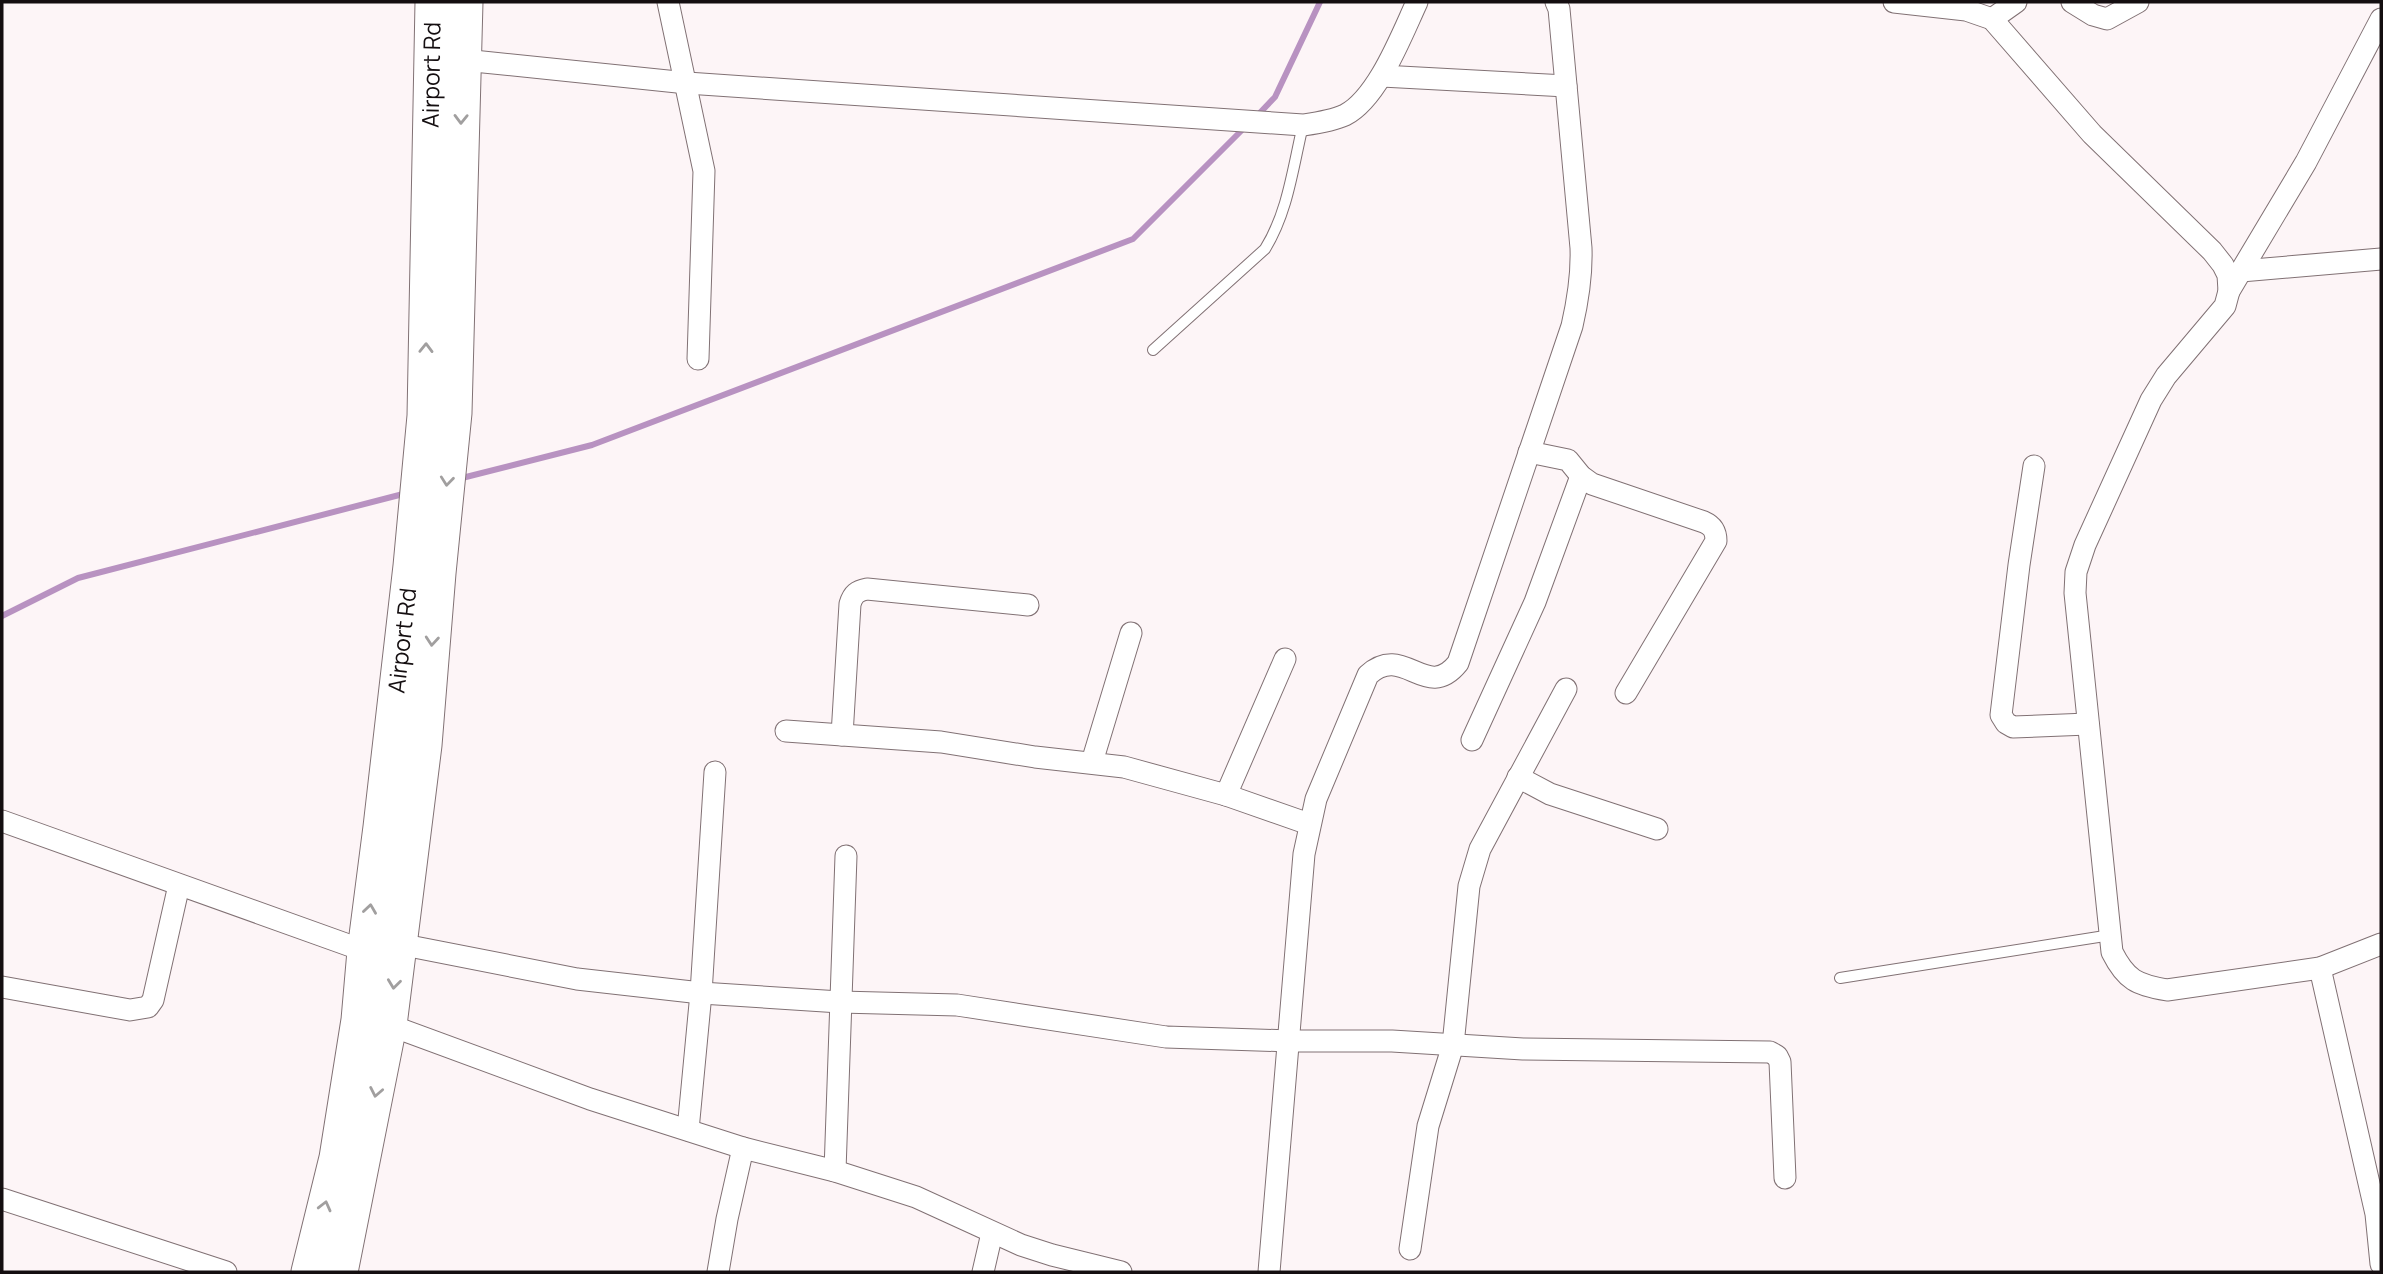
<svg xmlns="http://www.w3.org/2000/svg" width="2383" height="1274" font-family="Manrope,sans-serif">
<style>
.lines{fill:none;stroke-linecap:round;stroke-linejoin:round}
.stream{stroke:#b892c1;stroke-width:6}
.lane-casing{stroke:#817174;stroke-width:12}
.street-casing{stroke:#817174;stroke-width:23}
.primary-casing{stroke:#817174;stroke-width:37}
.lane{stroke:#fff;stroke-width:10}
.street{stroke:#fff;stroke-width:21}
.primary{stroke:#fff;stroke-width:35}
.oneway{stroke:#a19f9f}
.labels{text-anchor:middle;stroke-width:7;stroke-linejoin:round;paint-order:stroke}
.street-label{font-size:23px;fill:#140e10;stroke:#fff}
</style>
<rect width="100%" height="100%" fill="#fdf5f7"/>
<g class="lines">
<g class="stream">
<polyline points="1255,118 1275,97 1320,2"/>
<polyline points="458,479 592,445 1133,239 1247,125"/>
<polyline points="2,616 78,578 407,493"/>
</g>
<g class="lane-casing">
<g id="lane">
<path d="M1153,350L1265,249C1288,212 1293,167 1303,125"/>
<polyline points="1840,978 2111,935"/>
</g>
</g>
<g class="street-casing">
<g id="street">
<polyline points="668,2 704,171 698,359"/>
<path d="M1894,2L1966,10L1992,19L2092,134L2212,251L2223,265L2228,275L2229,291L2225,306L2166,376L2151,400L2085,545L2076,572L2075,593L2112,952C2126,980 2137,985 2167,990L2320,968L2381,944"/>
<polyline points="2072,2 2093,15 2107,19 2138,2"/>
<polyline points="1992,19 2016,2"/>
<path d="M454,59L687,83L1303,125C1317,123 1332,121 1345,115C1378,98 1402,34 1417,2"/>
<polyline points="1382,76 1566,86"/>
<polyline points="2241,271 2381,259"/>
<polyline points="2229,291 2306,162 2381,19"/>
<path d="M1529,452L1568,460L1581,476L1592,484L1704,522C1713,526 1716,531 1716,541L1626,693"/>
<polyline points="2034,466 2019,565 2001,715 2006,723 2013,727 2088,724"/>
<polyline points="786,731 941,742 1035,757 1124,767 1226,795 1309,824"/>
<path d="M842,735L850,604C853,594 857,591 867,589L1028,605"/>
<polyline points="1472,740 1535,602 1581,476"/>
<polyline points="1092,762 1131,633"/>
<polyline points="1518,777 1550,794 1657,829"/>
<polyline points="1226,795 1285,659"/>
<polyline points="2,821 365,951"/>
<polyline points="399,944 577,979 701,993 840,1002 957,1005 1166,1037 1290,1041 1392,1041 1523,1049 1770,1052 1777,1056 1780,1062 1785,1178"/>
<polyline points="2320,968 2376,1214 2381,1264"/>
<polyline points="2,987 130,1010 148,1007 153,1000 179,885"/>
<polyline points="389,1025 590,1099 743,1148 835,1171 916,1197 1021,1245 1052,1255 1121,1272"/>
<polyline points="688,1130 701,993 715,772"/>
<polyline points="835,1171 846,856"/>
<polyline points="2,1199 226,1272"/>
<polyline points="1410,1249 1428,1126 1453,1045 1469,886 1480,849 1566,689"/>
<polyline points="718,1272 727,1219 743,1148"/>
<polyline points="983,1272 992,1233"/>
<path d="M1269,1272L1304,854L1316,799L1368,675C1404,642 1426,703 1458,663L1572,326C1578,300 1582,276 1581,248L1559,9L1556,2"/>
</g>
</g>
<g class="primary-casing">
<g id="primary">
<path id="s1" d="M309,1272L337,1158L359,1020L365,951L381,827L411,566L425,416L433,2"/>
<polyline points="340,1272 389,1025 424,745 438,573 454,413 465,2"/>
</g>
</g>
<use href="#lane" class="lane"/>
<use href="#street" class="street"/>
<use href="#primary" class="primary"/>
</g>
<defs><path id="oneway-chevron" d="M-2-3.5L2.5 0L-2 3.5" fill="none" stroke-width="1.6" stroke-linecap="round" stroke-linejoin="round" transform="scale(1.75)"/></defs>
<g class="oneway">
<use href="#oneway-chevron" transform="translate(461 119) rotate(91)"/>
<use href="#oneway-chevron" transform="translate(426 348) rotate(-89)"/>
<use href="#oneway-chevron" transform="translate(447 481) rotate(96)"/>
<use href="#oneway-chevron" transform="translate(432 641) rotate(95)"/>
<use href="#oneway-chevron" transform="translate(370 909) rotate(-82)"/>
<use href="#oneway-chevron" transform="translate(394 984) rotate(97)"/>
<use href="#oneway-chevron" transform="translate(376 1092) rotate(101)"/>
<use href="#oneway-chevron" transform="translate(325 1206) rotate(-76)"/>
</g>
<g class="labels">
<g class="street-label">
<text dy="8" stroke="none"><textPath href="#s1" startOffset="1206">Airport Rd</textPath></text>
<text dy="8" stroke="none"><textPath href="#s1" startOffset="639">Airport Rd</textPath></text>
</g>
</g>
<rect width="2383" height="1274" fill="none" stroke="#140e10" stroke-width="7"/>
</svg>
